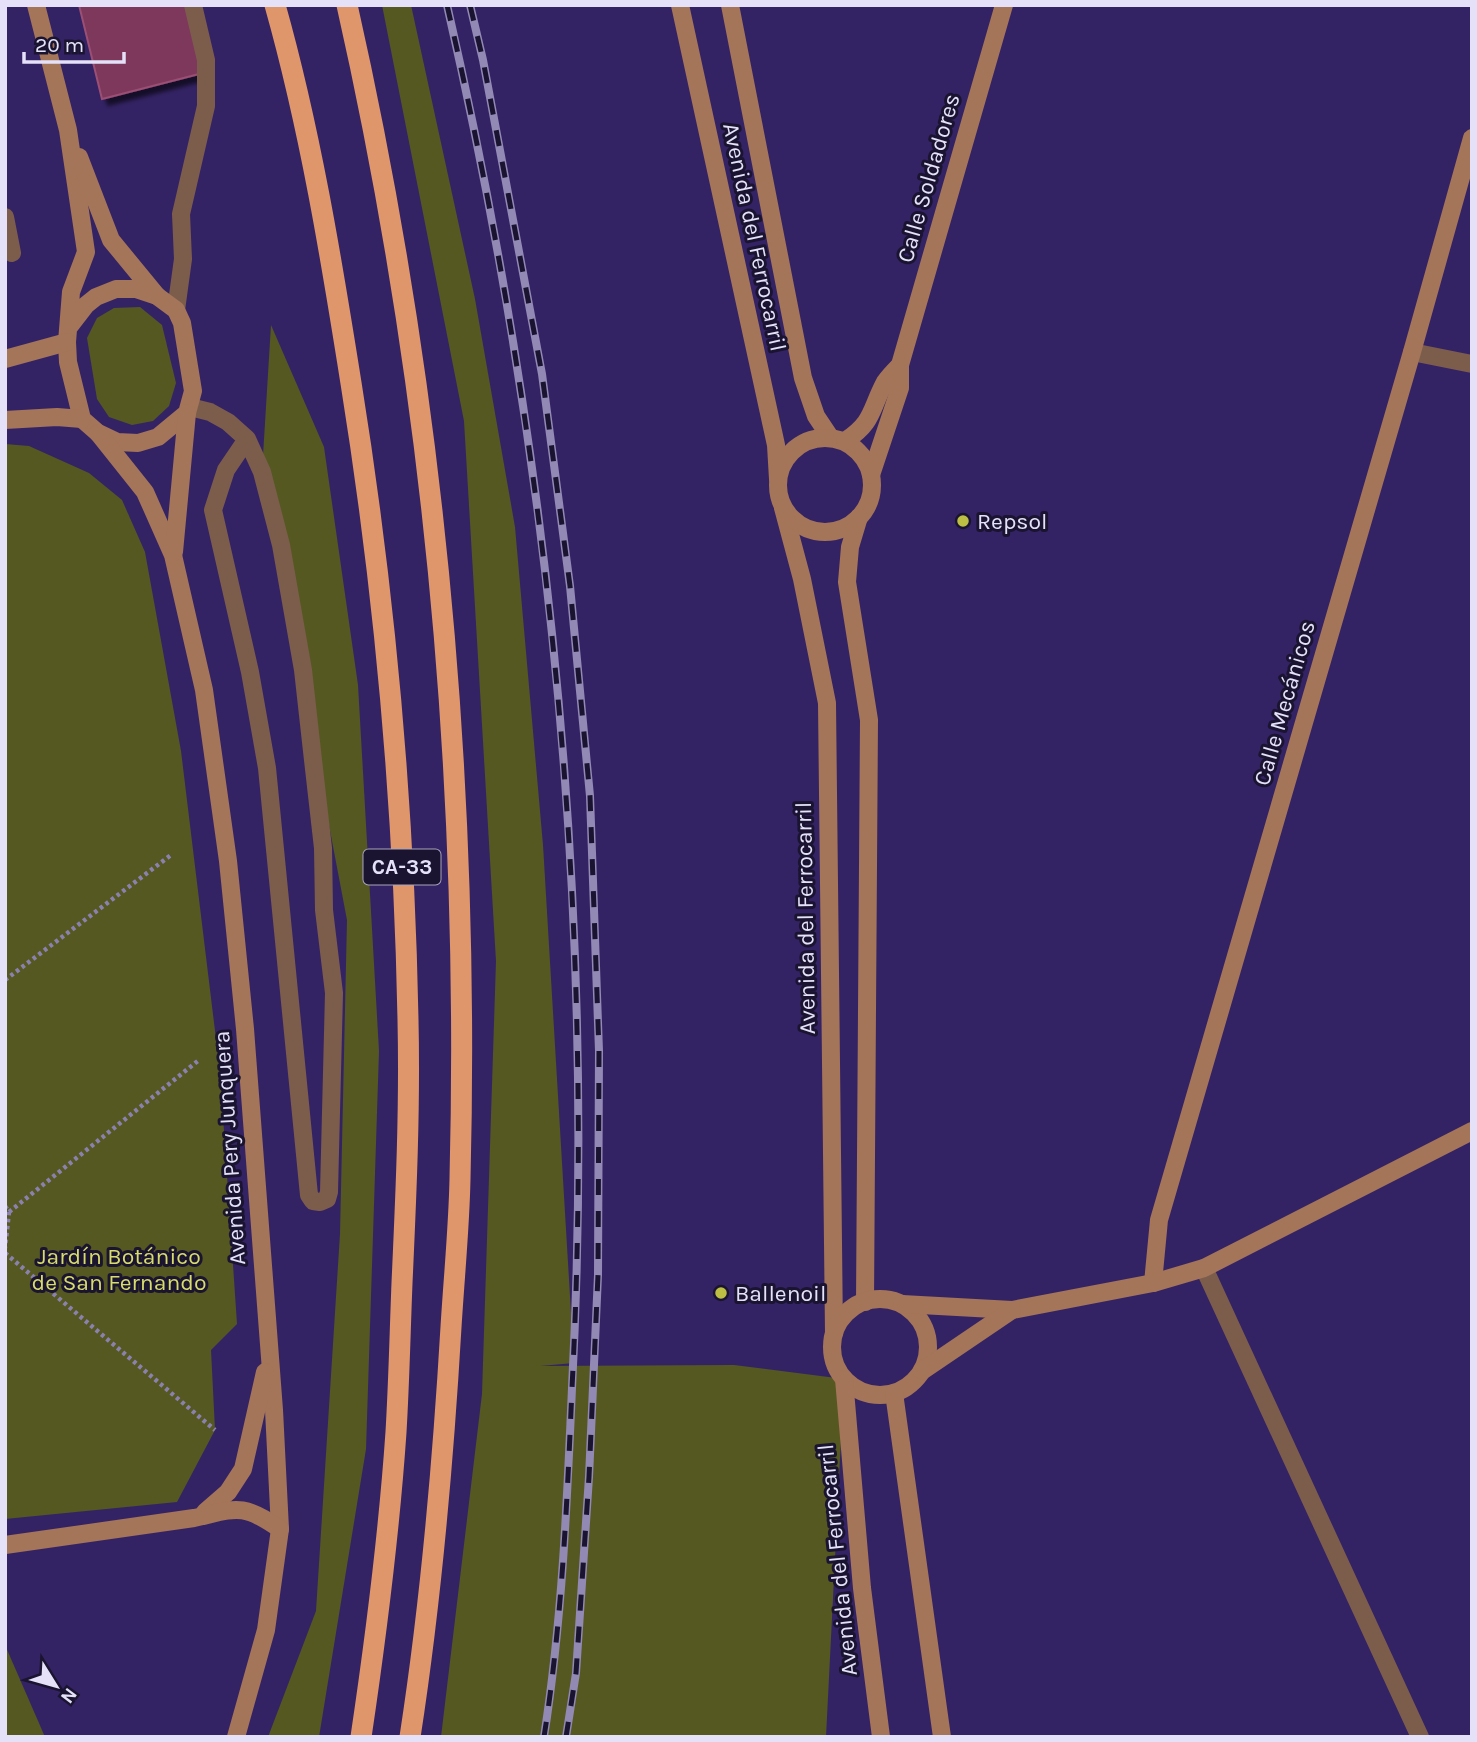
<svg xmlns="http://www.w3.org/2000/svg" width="1477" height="1742" font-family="Karla,sans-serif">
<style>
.green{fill:#565822}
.building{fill:#7e385b;stroke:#9b4f74;stroke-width:2;filter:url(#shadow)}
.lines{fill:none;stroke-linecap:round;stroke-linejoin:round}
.path{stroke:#8b81ae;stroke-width:4.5;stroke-dasharray:3.5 3.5;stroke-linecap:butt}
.lane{stroke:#7c5d4c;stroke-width:18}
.street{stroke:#7c5d4c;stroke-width:18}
.secondary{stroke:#a47559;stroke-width:18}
.highway{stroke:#df966b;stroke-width:21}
.rail-casing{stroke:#9289b4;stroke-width:8}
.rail{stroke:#1a1431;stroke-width:5;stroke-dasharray:16;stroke-linecap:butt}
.poi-dot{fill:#bcbf44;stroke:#1a1431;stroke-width:2.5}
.labels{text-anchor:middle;stroke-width:6;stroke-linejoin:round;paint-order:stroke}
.shield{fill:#1a1431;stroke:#a7a4bd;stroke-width:2}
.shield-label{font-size:21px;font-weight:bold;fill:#e4e1f9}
.street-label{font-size:23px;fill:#e4e1f9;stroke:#1a1431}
.poi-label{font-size:23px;fill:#e4e1f9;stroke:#1a1431;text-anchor:start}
.park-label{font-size:23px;fill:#d7dc6b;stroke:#1a1431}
</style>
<defs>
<filter id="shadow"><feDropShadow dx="6" dy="6" stdDeviation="2" flood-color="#0009"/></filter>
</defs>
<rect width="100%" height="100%" fill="#342364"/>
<g class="green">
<polygon points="382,5 411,5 475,299 515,527 543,845 574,1363 540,1366 734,1365 844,1379 826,1737 441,1737 482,1394 496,961 464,421"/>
<polygon points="140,307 162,325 176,383 169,406 153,421 132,425 109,417 97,399 87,338 97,318 114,308"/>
<polygon points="271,325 324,447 358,685 379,1051 366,1449 319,1737 268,1737 316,1611 340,1234 347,920 262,472"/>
<polygon points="5,444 29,446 89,473 122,500 145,552 181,751 220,1072 237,1324 211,1350 215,1430 177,1502 5,1519"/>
<polygon points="5,1645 45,1737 5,1737"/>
</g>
<polygon class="building" points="79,5 187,5 203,73 102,99"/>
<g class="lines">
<g class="path">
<polyline points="5,980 171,855"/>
<polyline points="5,1206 9,1212 5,1248"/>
<polyline points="9,1212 199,1060"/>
<polyline points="5,1253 215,1430"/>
</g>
<g class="lane">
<polyline points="5,217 12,253"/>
<polyline points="176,310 183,259 181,214 206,106 206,60 193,5"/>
<polyline points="190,407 210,412 228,422 247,439 262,472 281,545 303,670 313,760 323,848 324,910 334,993 329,1192 327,1199 320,1202 313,1201 309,1195 267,768 250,672 213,510 226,470 247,439"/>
</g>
<g class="street">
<polyline points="1412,352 1472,364"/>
<polyline points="1204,1268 1420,1737"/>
</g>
<g class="secondary">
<polyline points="36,5 68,130 86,252 71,292 67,342 68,362 82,419 98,433 117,442 138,443 158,437 187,413 193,391 182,323 176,310 157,296 136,289 116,289 96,297 86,305 69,327"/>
<polyline points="680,5 776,445 778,479"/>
<polyline points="730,5 803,378 816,416 830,437"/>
<polyline points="79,157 111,240 157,296"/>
<polyline points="5,359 67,342"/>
<polyline points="5,420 57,417 82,419"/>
<polyline points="98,433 145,492 173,555 204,690 228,861 245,1029 274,1410 280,1529 266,1630 236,1737"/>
<circle cx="825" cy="485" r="47"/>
<path d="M845,441C874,422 870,410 885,382C889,376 895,370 900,365"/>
<polyline points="871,475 900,388 900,365 1004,5"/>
<polyline points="783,508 802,579 827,703 834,1333"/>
<polyline points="859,517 850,547 847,582 869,720 865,1302"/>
<polyline points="174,552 187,413"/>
<polyline points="1153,1283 1159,1220 1412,352 1472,138"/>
<circle cx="880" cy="1347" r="48"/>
<polyline points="902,1304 1012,1310 1153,1283 1204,1268 1472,1131"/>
<polyline points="922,1371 1012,1310"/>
<polyline points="844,1379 862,1588 881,1737"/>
<polyline points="894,1393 942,1737"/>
<polyline points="205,1512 228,1492 243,1469 265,1372"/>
<path d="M5,1545L194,1518C235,1509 242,1502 280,1529"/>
</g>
<g class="highway">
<path d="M275,5C310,129 331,257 351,383C385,594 404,807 408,1020C410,1108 406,1196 402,1283C400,1333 399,1382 396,1432C389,1534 376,1636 361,1737"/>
<path d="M347,5C434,390 470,785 460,1179C459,1228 454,1278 451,1327C443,1464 431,1601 410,1737"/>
</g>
<g class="rail-casing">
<g id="rail">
<path d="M447,5C551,458 596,924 572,1388C567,1504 562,1622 544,1737"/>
<polyline points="470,5 483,60 542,374 570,586 590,796 599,1051 598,1275 589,1477 576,1673 566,1737"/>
</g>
</g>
<use href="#rail" class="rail"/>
</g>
<g class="poi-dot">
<circle cx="963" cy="521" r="7"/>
<circle cx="721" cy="1293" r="7"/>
</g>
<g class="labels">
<rect class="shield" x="363.5" y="849.5" width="77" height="35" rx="5"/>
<g class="shield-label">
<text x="402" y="874">CA-33</text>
</g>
<g class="street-label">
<text transform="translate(928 178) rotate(-74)" y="8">Calle Soldadores</text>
<text transform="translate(755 237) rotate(78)" y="8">Avenida del Ferrocarril</text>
<text transform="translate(1284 703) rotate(-74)" y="8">Calle Mecánicos</text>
<text transform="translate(805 918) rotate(-91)" y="8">Avenida del Ferrocarril</text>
<text transform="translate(229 1148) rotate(-94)" y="8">Avenida Pery Junquera</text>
<text transform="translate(837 1560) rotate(-96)" y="8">Avenida del Ferrocarril</text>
</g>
<g class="poi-label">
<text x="977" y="529">Repsol</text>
<text x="735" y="1301">Ballenoil</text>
</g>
<g class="park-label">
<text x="119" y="1264">Jardín Botánico<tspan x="119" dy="26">de San Fernando</tspan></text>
</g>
</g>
<rect width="1477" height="1742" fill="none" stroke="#e4e1f9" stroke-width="14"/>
<g transform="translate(56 1686) rotate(127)" stroke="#1a1431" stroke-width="5" paint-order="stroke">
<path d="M0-5L12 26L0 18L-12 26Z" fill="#e4e1f9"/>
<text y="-10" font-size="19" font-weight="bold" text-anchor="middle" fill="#e4e1f9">N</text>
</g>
<path d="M24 52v10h100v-10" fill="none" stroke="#e4e1f9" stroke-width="3.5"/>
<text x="35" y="52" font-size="21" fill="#e4e1f9" stroke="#1a1431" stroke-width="5" paint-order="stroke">20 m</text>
</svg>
